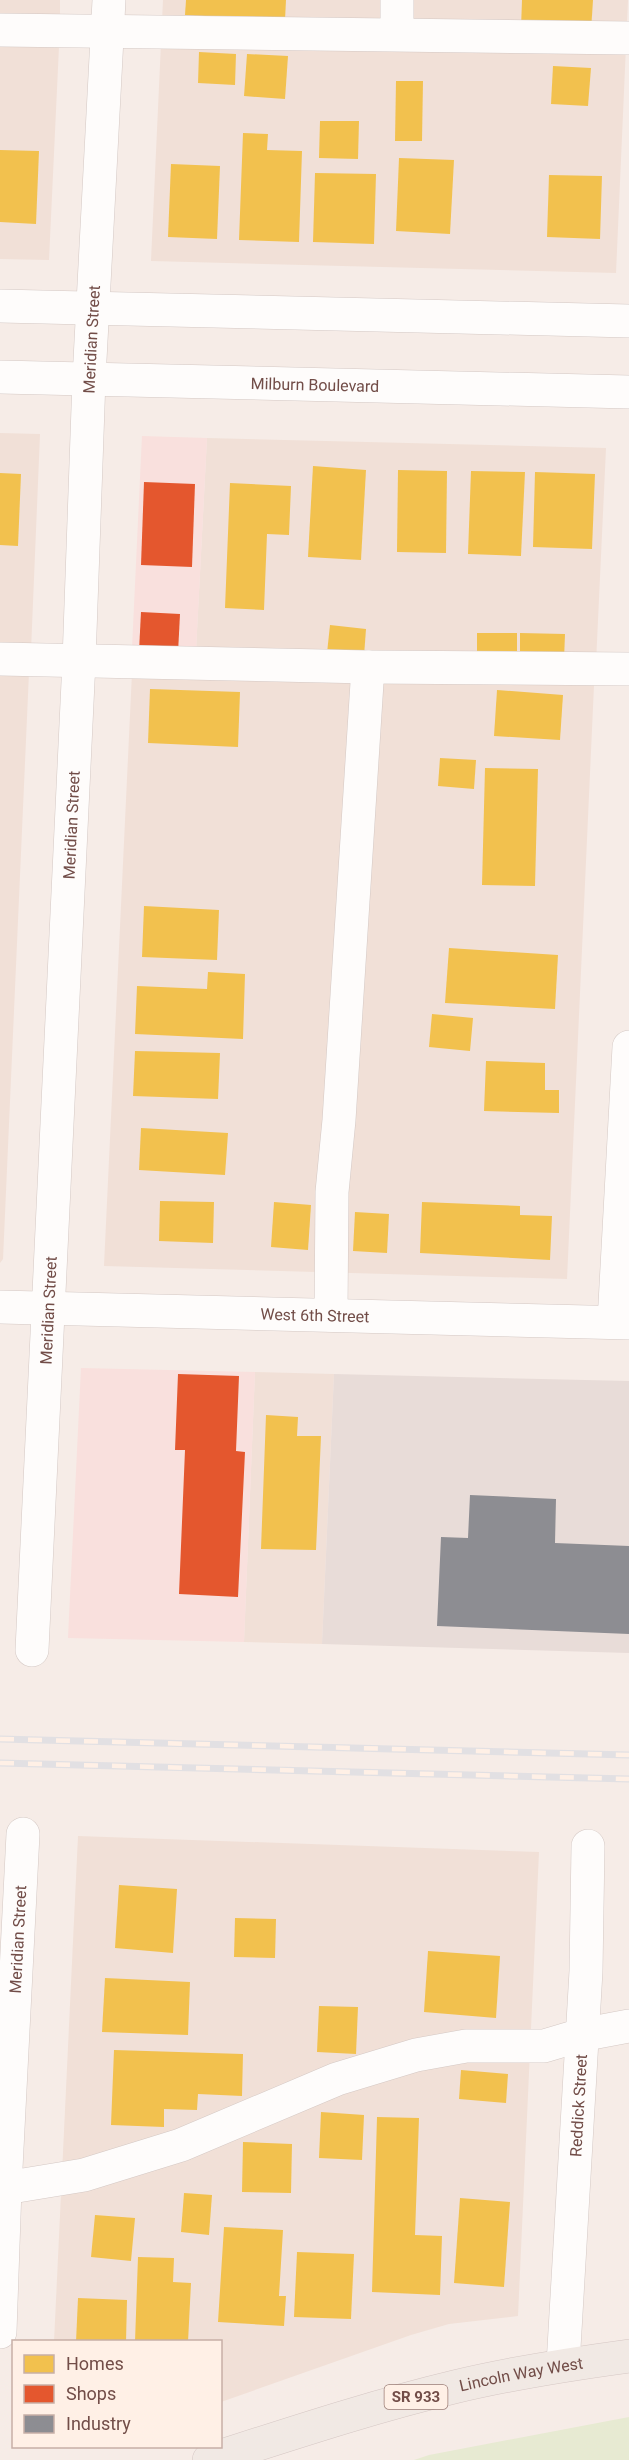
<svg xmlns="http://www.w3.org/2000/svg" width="629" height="2460" font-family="Roboto,sans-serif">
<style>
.residential{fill:#f1e0d7}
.commercial{fill:#f9e0dd}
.industrial{fill:#e8dcd8}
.green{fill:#e7ead2}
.homes{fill:#f2c14e}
.shops{fill:#e4572e}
.industry{fill:#8d8d92}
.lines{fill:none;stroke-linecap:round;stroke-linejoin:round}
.minor-casing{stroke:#d4c8c4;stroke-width:34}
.major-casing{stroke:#d5c7c4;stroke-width:34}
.minor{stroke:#fefcfb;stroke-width:33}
.major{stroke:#f1e9e4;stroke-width:33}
.rail-casing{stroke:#e2e0e3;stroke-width:7}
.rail{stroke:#fff0e6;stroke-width:4.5;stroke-dasharray:14;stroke-linecap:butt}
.labels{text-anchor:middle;stroke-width:6;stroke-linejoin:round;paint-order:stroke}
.shield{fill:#fff0e6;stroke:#9c7e77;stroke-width:1.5}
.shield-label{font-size:15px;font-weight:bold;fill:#724d48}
.street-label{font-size:16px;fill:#724d48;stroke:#fff0e6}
</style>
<rect width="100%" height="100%" fill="#f6ece7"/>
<g class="residential">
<polygon points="0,0 60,0 60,18 0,16"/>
<polygon points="163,0 628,0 616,273 151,261"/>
<polygon points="0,46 59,46 49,260 0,259"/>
<polygon points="0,433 40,434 31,650 0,649"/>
<polygon points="207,438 606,448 596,663 196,651"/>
<polygon points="0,671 29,672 3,1259 0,1263"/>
<polygon points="132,673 594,685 567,1279 104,1266"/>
<polygon points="255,1372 334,1374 322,1644 244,1642"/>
<polygon points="78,1836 539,1852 518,2316 449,2324 411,2335 221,2402 220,2342 54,2342"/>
</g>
<g class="commercial">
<polygon points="142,436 207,438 196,651 132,649"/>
<polygon points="81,1368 255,1372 244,1642 68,1638"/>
</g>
<polygon class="industrial" points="334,1374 629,1381 629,1653 322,1644"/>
<polygon class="green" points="629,2417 629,2460 414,2460 429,2455"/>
<g class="homes">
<polygon points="186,0 286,0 285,20 185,15"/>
<polygon points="522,0 593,0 591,31 521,28"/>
<polygon points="199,52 236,54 235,85 198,83"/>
<polygon points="247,54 288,56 285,99 244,96"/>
<polygon points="553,66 591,68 588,106 551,104"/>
<polygon points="396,81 423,81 422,141 395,141"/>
<polygon points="320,121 359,121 358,159 319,158"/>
<polygon points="243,133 268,134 267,150 302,151 299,242 239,240"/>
<polygon points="0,150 39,151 36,224 0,222"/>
<polygon points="399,158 454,160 450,234 396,231"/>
<polygon points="171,164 220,166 217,239 168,237"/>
<polygon points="315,173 376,174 374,244 313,242"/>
<polygon points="549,175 602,176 600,239 547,237"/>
<polygon points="313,466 366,470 361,560 308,557"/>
<polygon points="398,470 447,471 446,553 397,552"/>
<polygon points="471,471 525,472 521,556 468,554"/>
<polygon points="535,472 595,474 592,549 533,547"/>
<polygon points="0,473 21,474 18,546 0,545"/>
<polygon points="230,483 291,486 289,535 267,534 264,610 225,608"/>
<polygon points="330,625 366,629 364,656 327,653"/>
<rect x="477" y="633" width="40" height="25"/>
<polygon points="520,633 565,634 564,660 520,659"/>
<polygon points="150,689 240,692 238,747 148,743"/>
<polygon points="497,690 563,695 560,740 494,736"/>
<polygon points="440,758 476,760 474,789 438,786"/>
<polygon points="485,768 538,769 535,886 482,885"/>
<polygon points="144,906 219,910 217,960 142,957"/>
<polygon points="449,948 558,955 555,1009 445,1003"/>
<polygon points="208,972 245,974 243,1039 135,1034 137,986 207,989"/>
<polygon points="432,1014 473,1018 470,1051 429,1047"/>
<polygon points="135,1051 220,1053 218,1099 133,1096"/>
<polygon points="486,1061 545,1063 545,1090 559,1090 559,1113 484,1111"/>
<polygon points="141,1128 228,1133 225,1175 139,1170"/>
<polygon points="160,1201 214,1202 213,1243 159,1241"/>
<polygon points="274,1202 311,1205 308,1250 271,1247"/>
<polygon points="422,1202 520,1206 520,1215 552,1216 550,1260 420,1253"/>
<polygon points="355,1212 389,1214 387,1253 353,1251"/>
<polygon points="266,1415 298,1417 297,1436 321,1436 316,1550 261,1549"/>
<polygon points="119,1885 177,1889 173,1953 115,1948"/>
<polygon points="235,1918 276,1919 275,1958 234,1957"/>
<polygon points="428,1951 500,1956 496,2018 424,2012"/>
<polygon points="105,1978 190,1982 188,2035 102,2032"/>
<polygon points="319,2006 358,2007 356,2054 317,2052"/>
<polygon points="114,2050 243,2054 242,2096 198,2094 197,2110 164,2109 164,2127 111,2125"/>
<polygon points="461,2070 508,2074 506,2103 459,2099"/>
<polygon points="321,2112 364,2115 362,2160 319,2158"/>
<polygon points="377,2117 419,2118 415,2235 442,2236 440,2295 372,2292"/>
<polygon points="243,2142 292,2144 291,2193 242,2192"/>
<polygon points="184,2193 212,2195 209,2235 181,2232"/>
<polygon points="460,2198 510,2202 504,2287 454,2283"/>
<polygon points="95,2215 135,2218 131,2261 91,2257"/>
<polygon points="224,2227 283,2230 279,2296 286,2296 284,2326 218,2322"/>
<polygon points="297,2252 354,2254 351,2319 294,2317"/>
<polygon points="138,2257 174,2258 173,2282 191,2283 188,2342 135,2342"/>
<polygon points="78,2298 127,2300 126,2342 76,2342"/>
</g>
<g class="shops">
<polygon points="144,482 195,484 192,567 141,565"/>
<polygon points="141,612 180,614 178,653 139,651"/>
<polygon points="178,1374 239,1376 236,1451 245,1452 238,1597 179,1594 185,1450 175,1450"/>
</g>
<polygon class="industry" points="470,1495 556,1499 555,1543 629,1546 629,1634 437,1626 441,1537 468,1538"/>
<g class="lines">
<g class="minor-casing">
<g id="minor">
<polyline points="397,0 397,34"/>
<polyline points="0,30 629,38"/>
<polyline points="0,306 629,321"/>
<path id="s1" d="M0,377L629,392"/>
<polyline points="0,659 368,667 629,669"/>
<path id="s2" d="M0,1307L629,1323"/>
<polyline points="331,1315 332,1192 339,1120 368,667"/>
<polyline points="614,1322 629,1047"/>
<path id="s3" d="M32,1650L79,661L89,379L109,0"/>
<polyline points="5,2188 84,2175 181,2145 337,2079 416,2055 466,2046 544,2046 581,2035 629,2026"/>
<path id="s4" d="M0,2332L5,2188L23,1834"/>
<path id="s5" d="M563,2365L586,1971L588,1846"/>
</g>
</g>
<g class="major-casing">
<g id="major">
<path id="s6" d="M209,2460C290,2434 371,2407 454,2387C512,2373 570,2364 629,2356"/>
</g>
</g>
<use href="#minor" class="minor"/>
<use href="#major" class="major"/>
<g class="rail-casing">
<g id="rail">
<polyline points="0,1739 629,1755"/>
<polyline points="0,1763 629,1779"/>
</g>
</g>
<use href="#rail" class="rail"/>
</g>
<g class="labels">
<rect class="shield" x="384.5" y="2385" width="63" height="24" rx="4.5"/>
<g class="shield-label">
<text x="416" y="2402">SR 933</text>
</g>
<g class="street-label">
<text dy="6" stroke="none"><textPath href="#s3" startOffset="1312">Meridian Street</textPath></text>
<text dy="6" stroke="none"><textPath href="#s1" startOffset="315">Milburn Boulevard</textPath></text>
<text dy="6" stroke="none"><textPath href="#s3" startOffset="826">Meridian Street</textPath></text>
<text dy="6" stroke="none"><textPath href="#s3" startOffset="340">Meridian Street</textPath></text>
<text dy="6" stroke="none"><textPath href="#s2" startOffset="315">West 6th Street</textPath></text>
<text dy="6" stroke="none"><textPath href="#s4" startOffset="393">Meridian Street</textPath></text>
<text dy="6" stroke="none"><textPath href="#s5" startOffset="260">Reddick Street</textPath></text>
<text dy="6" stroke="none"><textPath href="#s6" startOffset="324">Lincoln Way West</textPath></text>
</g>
</g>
<rect x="12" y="2340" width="210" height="108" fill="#fff0e6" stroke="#c7afa7" stroke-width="1.5"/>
<rect x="24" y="2355" width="30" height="18" fill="#f2c14e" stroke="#c7afa7" stroke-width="1.5"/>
<text x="66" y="2370" font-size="18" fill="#724d48">Homes</text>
<rect x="24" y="2385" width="30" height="18" fill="#e4572e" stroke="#c7afa7" stroke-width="1.5"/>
<text x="66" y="2400" font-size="18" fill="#724d48">Shops</text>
<rect x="24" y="2415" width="30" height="18" fill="#8d8d92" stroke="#c7afa7" stroke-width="1.5"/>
<text x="66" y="2430" font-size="18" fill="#724d48">Industry</text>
</svg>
